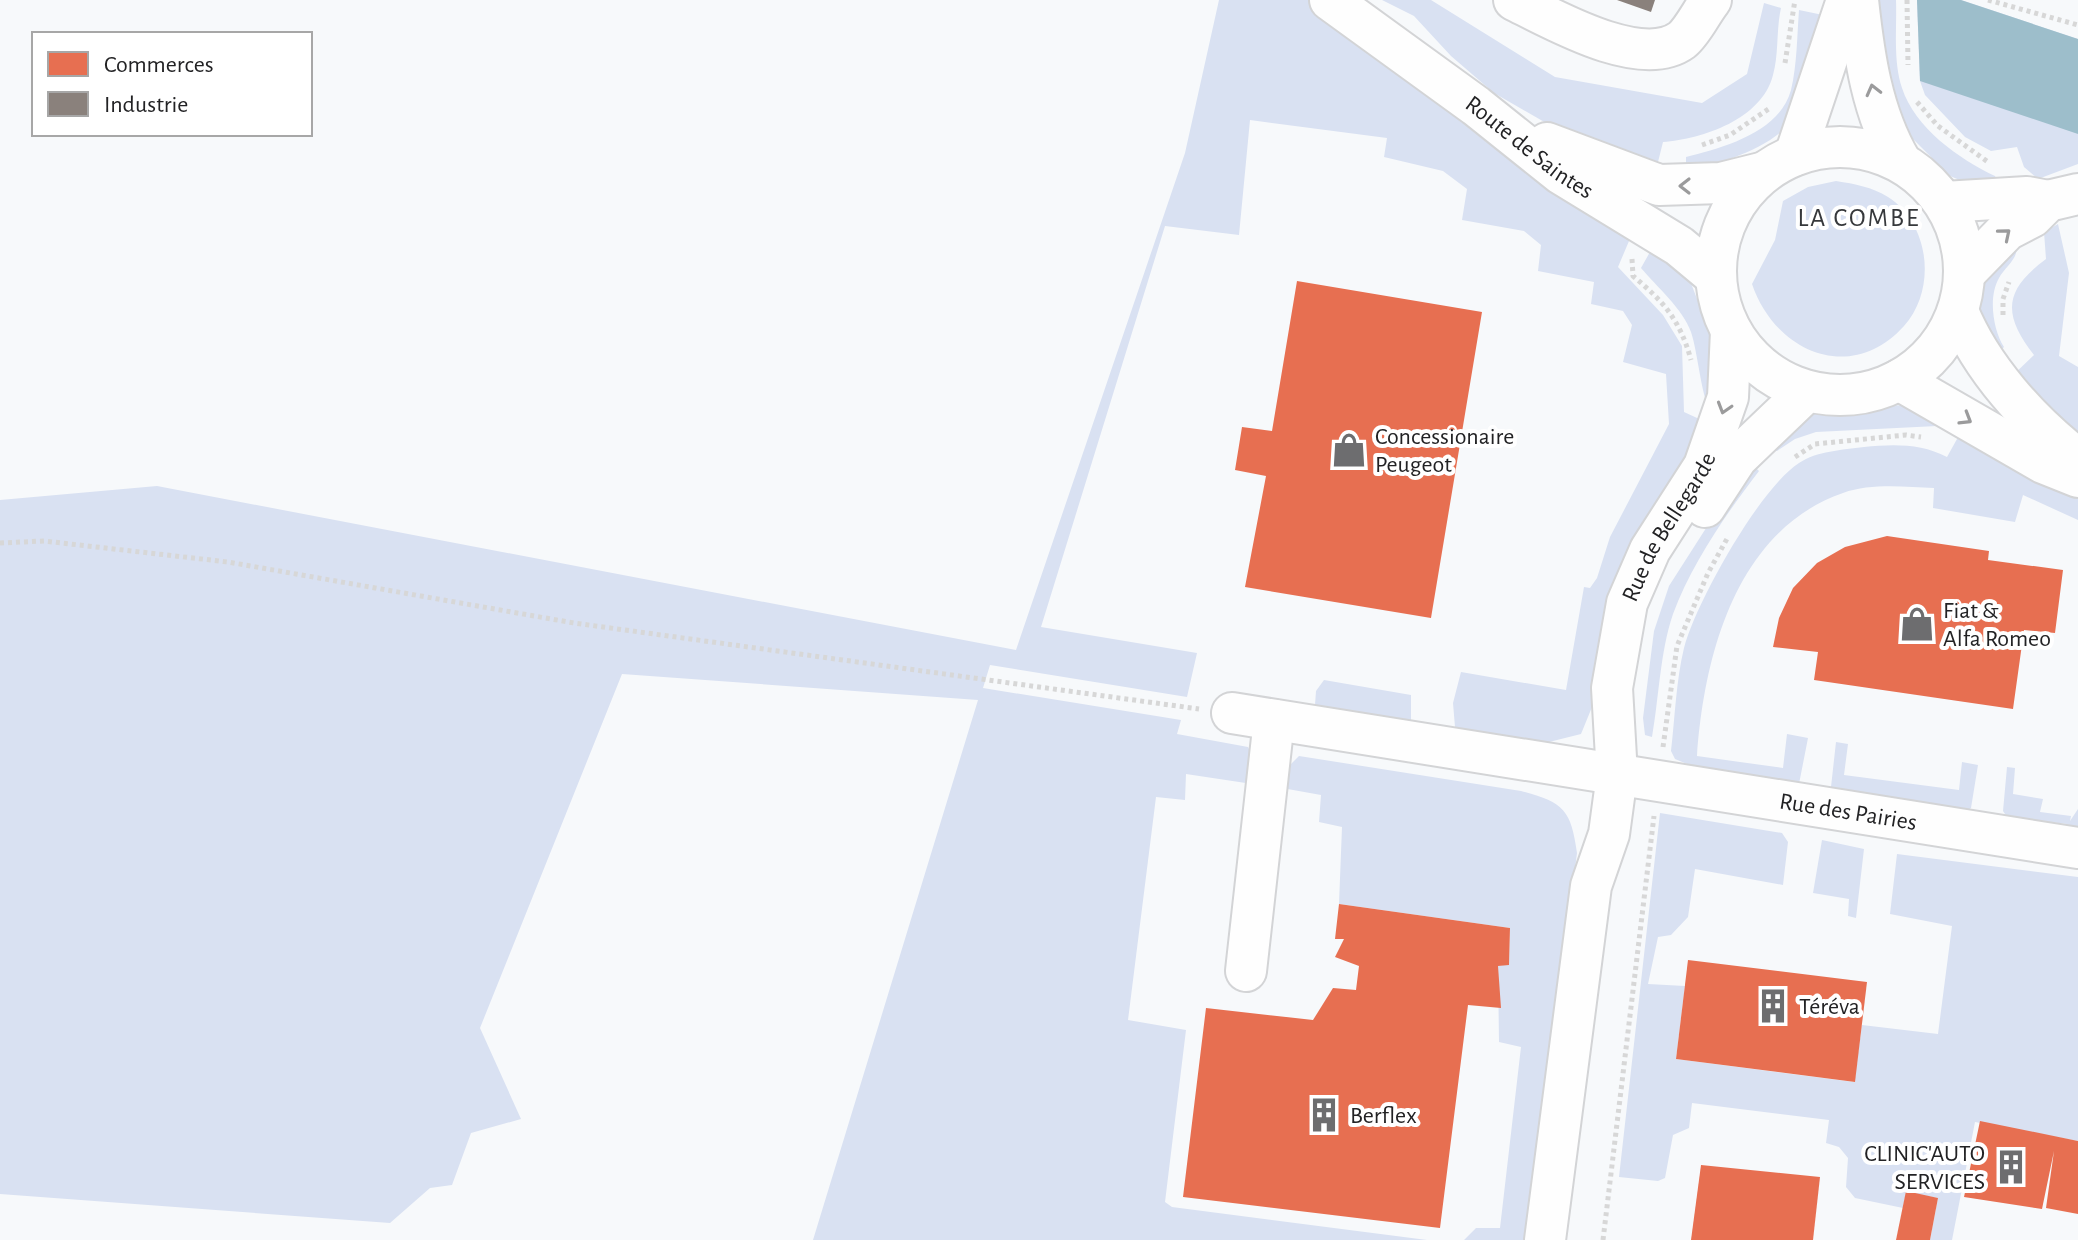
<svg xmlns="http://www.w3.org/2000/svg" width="2078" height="1240" font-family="'Alegreya Sans',sans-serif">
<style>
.green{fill:#d9e1f2}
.water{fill:#9dbecb}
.shops{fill:#e76f51}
.industry{fill:#8a817c}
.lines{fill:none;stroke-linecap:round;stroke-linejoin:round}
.minor-casing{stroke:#d3d4d6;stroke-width:44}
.path{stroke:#d7d7d7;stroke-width:5;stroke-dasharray:4 4;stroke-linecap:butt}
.minor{stroke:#fefefe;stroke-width:40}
.oneway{stroke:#9b9b9c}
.labels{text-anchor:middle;stroke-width:8;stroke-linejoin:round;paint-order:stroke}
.street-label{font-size:24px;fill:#222224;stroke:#fff}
.poi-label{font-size:24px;fill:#222224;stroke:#fff;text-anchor:start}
.neighbourhood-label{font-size:26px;letter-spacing:2px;fill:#36383b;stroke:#fff}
</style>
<rect width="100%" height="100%" fill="#f7f9fb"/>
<g class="green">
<polygon points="1219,0 1311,0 1485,141 1632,234 1618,267 1663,315 1682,346 1684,412 1708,423 1581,734 1545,743 1466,734 1455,727 1453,703 1461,672 1566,690 1584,587 1590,588 1597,578 1610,537 1669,424 1666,374 1623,362 1632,325 1623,311 1591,304 1594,282 1538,271 1541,245 1524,231 1462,220 1467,189 1443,171 1384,157 1387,138 1250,120 1239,235 1165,226 1041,627 1197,653 1187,697 990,665 983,688 1181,720 1177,734 1248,747 1262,774 1259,785 1186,774 1185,800 1156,797 1128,1020 1186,1030 1165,1202 1172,1207 1427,1240 813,1240 978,700 622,674 480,1028 521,1119 471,1133 452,1185 430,1188 390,1223 0,1194 0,500 157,486 1016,650 1185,153"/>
<path d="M1382,0H1431L1555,77L1702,103L1747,74L1764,3L1781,8C1776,30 1779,54 1773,75C1762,119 1703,139 1663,142L1657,166L1572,138L1494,93L1451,56L1414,16Z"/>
<path d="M1878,0H1896C1897,28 1893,61 1902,88C1915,128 1959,159 1995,176L1998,183L1969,184L1950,176L1892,118L1877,38Z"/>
<polygon points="1917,0 1961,0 2078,39 2078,164 2038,179 2024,167 2017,147 1991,151 1965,137 1925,95 1920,81"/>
<path d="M1799,10L1823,15C1816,44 1813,78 1801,106C1785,145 1724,163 1686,171V157C1723,148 1780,132 1791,90C1797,65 1797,36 1799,10Z"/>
<path d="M1836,181C1855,184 1872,187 1888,197C1930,224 1937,289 1904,326C1851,385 1775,352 1752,284L1775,240L1783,201L1808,187Z"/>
<path d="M2058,224L2069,273L2059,356L2078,367V441L2010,378L2034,355C2002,314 2004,290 2046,259L2044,232Z"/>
<path d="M2016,239C2021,258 2007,264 1999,278C1988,297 1993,330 2004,347L1992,358C1983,329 1970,296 1988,266C1994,256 2008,247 2016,239Z"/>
<path d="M1655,243L1689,278L1717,351L1710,410C1701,395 1698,353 1691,332C1683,309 1657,287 1641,268Z"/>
<polygon points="1887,405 1917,406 1938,414 1937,426 1816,432 1795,439 1777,451 1765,443 1811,414 1841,414"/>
<path d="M1962,430L2078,491V520L2023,495L2015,522L1933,508L1934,488C1905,487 1871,483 1843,493C1736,530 1704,656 1697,756L1783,768L1787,734L1808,738L1799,784L1692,766L1675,759L1671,751C1675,717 1676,681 1684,648C1696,602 1760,488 1799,463C1817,451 1842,450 1864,447C1892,444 1921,443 1947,457Z"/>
<path d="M1749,461L1759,471C1726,514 1692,563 1673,614C1660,652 1659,698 1652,737L1645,735L1643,718L1654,631L1669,586Z"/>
<polygon points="1324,680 1411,695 1411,720 1315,705 1316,691"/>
<polygon points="1836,742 1848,744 1844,775 1959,790 1962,762 1978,765 1971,808 1965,812 1834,791 1831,787"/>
<path d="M1299,756L1521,791C1563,802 1571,809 1577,853L1528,1240H1464L1476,1228H1500L1521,1047L1499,1042L1498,966L1509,964L1510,928L1339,904L1342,827L1319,822L1321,795L1282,788L1291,764Z"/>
<polygon points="2007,767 2015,768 2013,794 2043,799 2040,812 2071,816 2070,821 2078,809 2078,841 2059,838 2067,824 2007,817 2003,811"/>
<polygon points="1660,813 1782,833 1788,842 1783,885 1695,869 1688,917 1671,935 1658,937 1648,984 1685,986 1676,1059 1854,1082 1862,1025 1938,1034 1952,926 1890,914 1897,854 2078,877 2078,1141 1975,1122 1952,1240 1930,1240 1938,1198 1906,1192 1903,1208 1855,1198 1846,1187 1848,1158 1839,1147 1826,1143 1829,1120 1692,1103 1689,1128 1673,1135 1665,1178 1658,1181 1619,1177"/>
<polygon points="1822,840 1864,849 1856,918 1848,916 1849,899 1813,893"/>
</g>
<polygon class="water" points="1917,0 1961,0 2078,39 2078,134 1920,81"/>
<g class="shops">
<polygon points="1297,281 1482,312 1431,618 1245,587 1266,476 1235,470 1242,427 1272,431"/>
<polygon points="1887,536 1989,551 1988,560 2063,570 2055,633 2024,630 2013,709 1814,680 1818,652 1773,647 1779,618 1793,588 1817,563 1845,547"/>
<polygon points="1339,904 1510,928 1509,965 1498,966 1501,1008 1468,1005 1440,1228 1183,1197 1206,1008 1313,1020 1333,988 1356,990 1359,966 1335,957 1344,939 1335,939"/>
<polygon points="1688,960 1867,982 1855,1082 1676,1059"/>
<polygon points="1980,1121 2078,1141 2078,1214 2046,1208 2054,1151 2042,1209 1964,1197"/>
<polygon points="1701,1165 1820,1177 1813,1240 1691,1240"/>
<polygon points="1906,1191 1938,1198 1930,1240 1896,1240"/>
</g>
<polygon class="industry" points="1617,0 1655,0 1651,12"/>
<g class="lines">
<g class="minor-casing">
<g id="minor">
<path id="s1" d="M1330,0L1476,106L1561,174L1679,246L1715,276"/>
<path d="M1514,0C1552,19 1641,70 1682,40C1693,31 1702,11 1711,0"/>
<path d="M1858,0C1864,56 1872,113 1901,162"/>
<polyline points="1547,143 1659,185 1721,183 1761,173"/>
<circle cx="1840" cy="271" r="124"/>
<polyline points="1795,155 1847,0"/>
<polyline points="1944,202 2027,197 2048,201"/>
<polyline points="1965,273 2007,230 2032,217 2048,201 2078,194"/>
<path d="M1958,311C1981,368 2030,422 2078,459"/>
<polyline points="1899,380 2043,463 2078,477"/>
<polyline points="1705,507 1737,458 1807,391"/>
<path id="s2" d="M1232,713L2078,848"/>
<polyline points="1246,971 1274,720"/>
<path id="s3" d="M1545,1240L1591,886L1609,834L1617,775L1612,688L1627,603L1650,550L1704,466L1728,397L1731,331"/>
</g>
</g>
<g class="path">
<polyline points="1907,0 1908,65"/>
<polyline points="1988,0 2078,25"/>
<polyline points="1785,63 1795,0"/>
<polyline points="1917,102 1938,126 1988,162"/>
<polyline points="1702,145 1730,135 1770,108"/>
<path d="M1632,259L1633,276C1664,302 1680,320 1691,360"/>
<polyline points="2003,315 2003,299 2009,282"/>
<polyline points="1795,457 1815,444 1906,435 1921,437"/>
<polyline points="0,543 44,541 228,562 574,623 1199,709"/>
<polyline points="1663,747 1677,646 1708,573 1728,537"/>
<polyline points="1603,1240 1654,816"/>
</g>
<use href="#minor" class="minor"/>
</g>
<defs><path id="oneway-chevron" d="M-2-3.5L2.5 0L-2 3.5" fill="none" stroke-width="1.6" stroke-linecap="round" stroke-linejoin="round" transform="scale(2)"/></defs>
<g class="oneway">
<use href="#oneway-chevron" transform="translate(1873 90) rotate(-104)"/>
<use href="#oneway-chevron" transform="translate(1685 186) rotate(180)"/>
<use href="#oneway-chevron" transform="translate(2005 234) rotate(-40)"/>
<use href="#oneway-chevron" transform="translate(1724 408) rotate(107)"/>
<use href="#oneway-chevron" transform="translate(1966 419) rotate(31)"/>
</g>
<defs>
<g id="shop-bare" transform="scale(2.76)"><path d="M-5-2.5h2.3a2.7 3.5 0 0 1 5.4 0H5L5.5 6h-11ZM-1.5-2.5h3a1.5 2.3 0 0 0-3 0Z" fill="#6d6d6f" stroke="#fff" stroke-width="2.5" paint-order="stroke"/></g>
<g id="building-bare" transform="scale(2.76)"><path d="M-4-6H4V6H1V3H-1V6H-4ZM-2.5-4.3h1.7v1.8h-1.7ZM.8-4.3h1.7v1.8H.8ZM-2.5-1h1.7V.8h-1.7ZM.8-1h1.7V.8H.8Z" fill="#6d6d6f" stroke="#fff" stroke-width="2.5" paint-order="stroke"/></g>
</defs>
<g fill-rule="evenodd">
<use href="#shop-bare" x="1349" y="450"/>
<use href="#shop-bare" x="1917" y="624"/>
<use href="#building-bare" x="1773" y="1006"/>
<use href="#building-bare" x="1324" y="1115"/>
<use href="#building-bare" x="2011" y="1167"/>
</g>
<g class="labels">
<g class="street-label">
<text dy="8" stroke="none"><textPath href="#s1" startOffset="248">Route de Saintes</textPath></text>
<text dy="8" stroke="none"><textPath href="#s3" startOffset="732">Rue de Bellegarde</textPath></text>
<text dy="8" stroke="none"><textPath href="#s2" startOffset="624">Rue des Pairies</textPath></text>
</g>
<g class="poi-label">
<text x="1375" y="444">Concessionaire<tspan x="1375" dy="28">Peugeot</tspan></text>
<text x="1943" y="618">Fiat &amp;<tspan x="1943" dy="28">Alfa Romeo</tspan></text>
<text x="1799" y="1014">Téréva</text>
<text x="1350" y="1123">Berflex</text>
<text x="1985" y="1161" text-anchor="end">CLINIC'AUTO<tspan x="1985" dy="28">SERVICES</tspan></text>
</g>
<g class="neighbourhood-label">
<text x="1859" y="226">LA COMBE</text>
</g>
</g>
<rect x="32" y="32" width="280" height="104" fill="#ffffff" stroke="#a7a7a7" stroke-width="2"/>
<rect x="48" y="52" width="40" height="24" fill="#e76f51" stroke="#a7a7a7" stroke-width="2"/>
<text x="104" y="72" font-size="24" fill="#222224">Commerces</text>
<rect x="48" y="92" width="40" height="24" fill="#8a817c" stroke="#a7a7a7" stroke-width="2"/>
<text x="104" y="112" font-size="24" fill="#222224">Industrie</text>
</svg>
